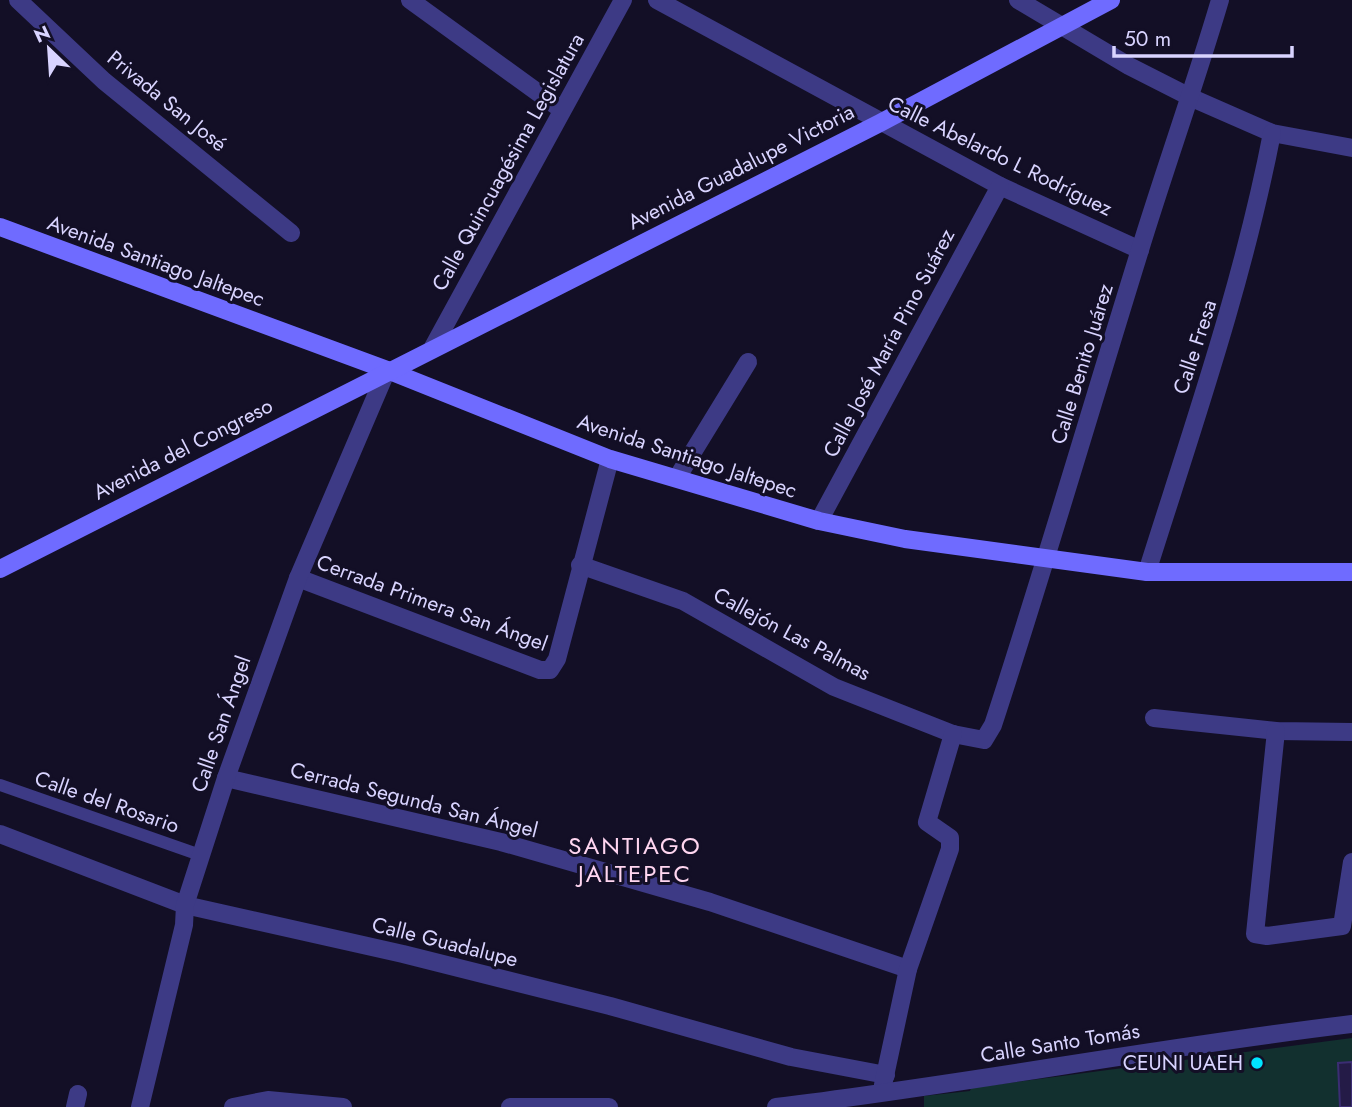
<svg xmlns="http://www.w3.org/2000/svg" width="1352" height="1107" font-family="Jost,sans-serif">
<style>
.green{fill:#12302f}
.building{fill:#241b47;stroke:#3b2d73;stroke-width:2}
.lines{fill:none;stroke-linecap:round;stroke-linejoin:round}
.lane{stroke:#3d3a85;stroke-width:12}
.street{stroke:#3d3a85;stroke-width:18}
.secondary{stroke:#6f6bff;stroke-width:18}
.poi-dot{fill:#00e5ff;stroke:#130f26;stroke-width:2.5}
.labels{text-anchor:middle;stroke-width:6;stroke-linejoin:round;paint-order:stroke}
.street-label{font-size:21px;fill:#d9d4ff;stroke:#130f26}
.poi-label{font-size:21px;fill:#d9d4ff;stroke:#130f26;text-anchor:end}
.quarter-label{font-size:24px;letter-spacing:2px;fill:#ffd6f0;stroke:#130f26}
</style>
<rect width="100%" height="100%" fill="#130f26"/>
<polygon class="green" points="1352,1038 1352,1062 1338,1063 1340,1107 924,1107 924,1096 970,1091 971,1088"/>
<polygon class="building" points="1352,1062 1352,1107 1340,1107 1338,1063"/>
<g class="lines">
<polyline class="lane" points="0,785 200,855"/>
<g class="street">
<polyline points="18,0 104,81 291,233"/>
<polyline points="410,0 562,110"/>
<polyline points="657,0 1000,186 1140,250"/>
<polyline points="1018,0 1129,66 1192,98 1272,133 1352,148"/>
<polyline points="433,347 623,0"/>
<polyline points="677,478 748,362"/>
<polyline points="819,521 1000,186"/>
<path d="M580,565L683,601L834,687L953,734L984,740L993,725C1044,569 1090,411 1139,253C1165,168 1195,85 1220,0"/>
<path d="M1147,572C1193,426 1243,283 1272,133"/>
<polyline points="298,578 540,670 550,670 557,659 610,459"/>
<polyline points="1154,718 1276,731 1352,732"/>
<polyline points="1276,731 1255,934 1267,936 1342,926 1352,862"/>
<polyline points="226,778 501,842 710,902 908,969"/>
<polyline points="0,834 185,905 403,954 610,1006 791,1057 886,1075"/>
<polyline points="883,1085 908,969 950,849 950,838 927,822 953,734"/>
<polyline points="75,1107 78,1094"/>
<polyline points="140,1107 184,925 185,905 226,778 298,578 387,370"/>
<polyline points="233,1107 268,1100 343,1107"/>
<polyline points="510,1107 609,1107"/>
<path d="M776,1107C968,1084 1159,1047 1352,1024"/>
</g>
<g class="secondary">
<polyline points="0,227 387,370 610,459 819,521 905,539 1147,572 1352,572"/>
<polyline points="0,569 880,123 1111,0"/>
</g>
</g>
<circle class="poi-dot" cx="1257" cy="1063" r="7"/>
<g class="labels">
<g class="street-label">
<text transform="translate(167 101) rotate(39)" y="7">Privada San José</text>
<text transform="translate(1000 156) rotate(26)" y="7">Calle Abelardo L Rodríguez</text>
<text transform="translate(508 162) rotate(-61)" y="7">Calle Quincuagésima Legislatura</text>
<text transform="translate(741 167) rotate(-27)" y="7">Avenida Guadalupe Victoria</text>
<text transform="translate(156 261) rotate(20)" y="7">Avenida Santiago Jaltepec</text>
<text transform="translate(889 343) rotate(-62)" y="7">Calle José María Pino Suárez</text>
<text transform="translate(1195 347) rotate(-72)" y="7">Calle Fresa</text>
<text transform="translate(1082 364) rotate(-73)" y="7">Calle Benito Juárez</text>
<text transform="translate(183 449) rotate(-27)" y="7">Avenida del Congreso</text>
<text transform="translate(687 456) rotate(18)" y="7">Avenida Santiago Jaltepec</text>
<text transform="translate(432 603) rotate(20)" y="7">Cerrada Primera San Ángel</text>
<text transform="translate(792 634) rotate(28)" y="7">Callejón Las Palmas</text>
<text transform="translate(221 724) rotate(-71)" y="7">Calle San Ángel</text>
<text transform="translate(414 800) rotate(14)" y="7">Cerrada Segunda San Ángel</text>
<text transform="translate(107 802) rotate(19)" y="7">Calle del Rosario</text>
<text transform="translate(445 942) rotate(14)" y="7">Calle Guadalupe</text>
<text transform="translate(1060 1043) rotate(-9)" y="7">Calle Santo Tomás</text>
</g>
<g class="poi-label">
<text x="1243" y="1070">CEUNI UAEH</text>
</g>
<g class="quarter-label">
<text x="635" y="854">SANTIAGO<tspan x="635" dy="28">JALTEPEC</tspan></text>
</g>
</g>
<g transform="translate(49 49) rotate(335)" stroke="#130f26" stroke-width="5" paint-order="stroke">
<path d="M0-5L12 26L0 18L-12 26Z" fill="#d9d4ff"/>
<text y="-10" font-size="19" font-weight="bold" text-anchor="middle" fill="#d9d4ff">N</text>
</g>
<path d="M1114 46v10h178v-10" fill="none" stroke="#d9d4ff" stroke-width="3.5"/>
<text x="1124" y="46" font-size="21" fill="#d9d4ff" stroke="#130f26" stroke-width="5" paint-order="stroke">50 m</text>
</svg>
